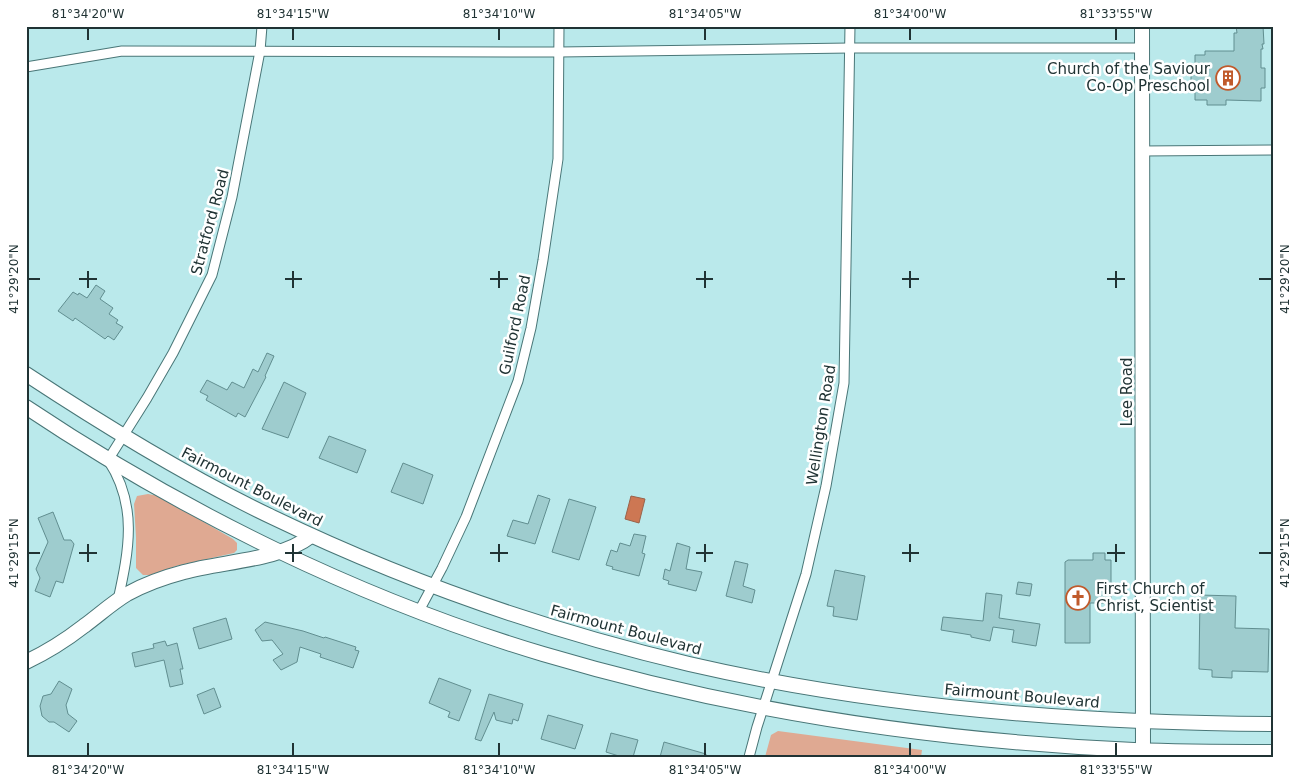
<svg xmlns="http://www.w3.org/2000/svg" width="1299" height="783" font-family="'DejaVu Sans',sans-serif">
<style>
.green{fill:#dfa992}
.water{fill:#cd7753;stroke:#99634a}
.building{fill:#9eccce;stroke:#618e90}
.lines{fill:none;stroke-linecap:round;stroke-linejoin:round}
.street-casing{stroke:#497677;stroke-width:11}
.secondary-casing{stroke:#497677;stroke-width:16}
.street{stroke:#fff;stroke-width:9}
.secondary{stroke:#fff;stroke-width:14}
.ticks{fill:none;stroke:#203334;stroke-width:2}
.labels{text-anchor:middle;stroke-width:5;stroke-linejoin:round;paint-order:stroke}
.poi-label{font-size:15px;fill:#203334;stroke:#fff;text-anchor:end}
.street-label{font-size:15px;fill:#203334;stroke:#fff}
.neatline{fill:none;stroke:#203334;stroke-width:2}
.ticks-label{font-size:12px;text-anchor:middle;fill:#203334}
</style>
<rect width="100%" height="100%" fill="#bae9eb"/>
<g class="green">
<polygon points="148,494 159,496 233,539 237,543 237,550 234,553 176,566 150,575 143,575 136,568 136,537 134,504 137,496"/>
<polygon points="778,731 922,750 921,757 765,757 771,735"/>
</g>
<polygon class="water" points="631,496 645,499 639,523 625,519"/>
<g class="building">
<polygon points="1236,26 1263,26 1264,44 1262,44 1263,49 1261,49 1261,68 1265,68 1265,88 1261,88 1261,101 1226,100 1226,105 1207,105 1207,100 1195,100 1195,89 1191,89 1191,68 1195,68 1195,55 1205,55 1205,51 1234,51 1234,33 1237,33"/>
<polygon points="96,285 105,291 100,299 113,308 109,314 118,320 116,323 123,327 114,340 108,336 105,339 75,318 73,321 58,311 73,292 78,295 79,293 87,298"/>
<polygon points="267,353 274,356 265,376 266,377 245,417 238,413 236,417 206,400 208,396 200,392 207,380 227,390 232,382 244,388 253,369 258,372"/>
<polygon points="284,382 306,393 288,438 262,429"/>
<polygon points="329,436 366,450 357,473 319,458"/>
<polygon points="403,463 433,475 423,504 391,492"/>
<polygon points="538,495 550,499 535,544 507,536 513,520 528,524"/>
<polygon points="569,499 596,507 579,560 552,552"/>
<polygon points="53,512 64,540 71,540 74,544 63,583 56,581 50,597 35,591 40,578 36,569 48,542 38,518"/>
<polygon points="634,534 646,536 642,553 645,554 639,576 612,569 613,567 606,565 611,550 617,552 620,543 630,546"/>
<polygon points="677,543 690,547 686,569 702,572 696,591 668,584 669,581 663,579 665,569 670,571"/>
<polygon points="1093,553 1105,553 1105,560 1111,560 1111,603 1090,603 1090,643 1065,643 1065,562 1068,560 1093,560"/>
<polygon points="735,561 748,564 743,586 755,590 752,603 726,596"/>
<polygon points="835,570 865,576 857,620 833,616 834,607 827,606"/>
<polygon points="1018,582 1032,584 1030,596 1016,594"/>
<polygon points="986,593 1002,595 999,618 1040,624 1036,646 1012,642 1014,630 993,627 990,641 971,637 971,635 941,630 943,617 983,621"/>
<polygon points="1200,595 1236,596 1235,628 1269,629 1268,672 1232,671 1232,678 1212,677 1212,670 1199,669"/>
<polygon points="226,618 232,639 199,649 193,628"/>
<polygon points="265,622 303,631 324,638 325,637 356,647 355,650 359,651 353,668 320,657 321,654 300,647 297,662 281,670 273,660 283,654 272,640 262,641 255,630"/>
<polygon points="165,641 167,646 177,643 183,669 180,669 183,684 170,687 164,660 135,667 132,653 154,648 153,644"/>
<polygon points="439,678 471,690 459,721 448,717 450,712 429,703"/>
<polygon points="59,681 72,689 66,705 68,714 77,721 69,732 54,722 49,722 42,716 40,706 43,696 51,694"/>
<polygon points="214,688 221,707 204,714 197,695"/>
<polygon points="489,694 523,704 518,721 513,719 512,724 496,720 494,712 481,741 475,739"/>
<polygon points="548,715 583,725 575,749 541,739"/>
<polygon points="611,733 638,740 633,757 622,757 606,752"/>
<polygon points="664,742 706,754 706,757 660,757"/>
</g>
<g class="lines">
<g class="street-casing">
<g id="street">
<polyline points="26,67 122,51 559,52 850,48 1142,48"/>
<polyline points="1142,151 1273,150"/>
<path d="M118,600C129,550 138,505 108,460L147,398L173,353L212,275L232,197L260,51L262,26"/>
<polyline points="419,611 442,568 466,517 518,381 531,328 543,260 558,159 559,26"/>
<polyline points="749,757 757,727 806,574 826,486 844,383 850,26"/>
</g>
</g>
<g class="secondary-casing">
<g id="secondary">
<polyline points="1142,26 1143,757"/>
<path d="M26,374C105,426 186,476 272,517C405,581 545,630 689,664C879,708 1077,723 1273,724"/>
<path d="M26,407C183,512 362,600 543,654C734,711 934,741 1134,750C1180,752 1227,752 1273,752"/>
<path d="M26,662C47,652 66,640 84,626C99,615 112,603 127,594C145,584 165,577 184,572C223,561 279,561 311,536"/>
</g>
</g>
<use href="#street" class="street"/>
<use href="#secondary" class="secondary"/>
</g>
<path class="ticks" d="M88,28V40M293,28V40M499,28V40M705,28V40M910,28V40M1116,28V40M88,271V288M293,271V288M499,271V288M705,271V288M910,271V288M1116,271V288M28,279H40M79,279H97M285,279H302M490,279H508M696,279H713M902,279H919M1107,279H1125M1259,279H1272M88,544V562M293,544V562M499,544V562M705,544V562M910,544V562M1116,544V562M28,553H40M79,553H97M285,553H302M490,553H508M696,553H713M902,553H919M1107,553H1125M1259,553H1272M88,743V756M293,743V756M499,743V756M705,743V756M910,743V756M1116,743V756"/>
<defs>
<g id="building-ring" transform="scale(1.25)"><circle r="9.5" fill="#fff" stroke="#c05a2b" stroke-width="1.5"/><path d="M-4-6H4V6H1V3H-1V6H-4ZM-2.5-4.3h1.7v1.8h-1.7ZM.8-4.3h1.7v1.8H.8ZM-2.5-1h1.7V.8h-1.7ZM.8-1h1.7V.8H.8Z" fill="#c05a2b"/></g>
<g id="church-ring" transform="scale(1.25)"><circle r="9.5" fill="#fff" stroke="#c05a2b" stroke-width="1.5"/><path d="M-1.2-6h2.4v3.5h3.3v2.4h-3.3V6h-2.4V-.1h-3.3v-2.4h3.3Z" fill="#c05a2b"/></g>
</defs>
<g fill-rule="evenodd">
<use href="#building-ring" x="1228" y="78"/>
<use href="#church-ring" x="1078" y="598"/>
</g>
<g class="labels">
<g class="poi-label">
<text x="1210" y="74">Church of the Saviour<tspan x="1210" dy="17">Co-Op Preschool</tspan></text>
<text x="1096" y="594" text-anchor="start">First Church of<tspan x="1096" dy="17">Christ, Scientist</tspan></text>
</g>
<g class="street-label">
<text transform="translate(210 222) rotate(-75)" y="5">Stratford Road</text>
<text transform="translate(515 325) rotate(-78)" y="5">Guilford Road</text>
<text transform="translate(1127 392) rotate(-90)" y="5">Lee Road</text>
<text transform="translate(821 425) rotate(-81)" y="5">Wellington Road</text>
<text transform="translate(252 487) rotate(27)" y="5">Fairmount Boulevard</text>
<text transform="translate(626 630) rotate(15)" y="5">Fairmount Boulevard</text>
<text transform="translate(1022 696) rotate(5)" y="5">Fairmount Boulevard</text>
</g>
</g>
<rect width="1299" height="783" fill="none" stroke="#ffffff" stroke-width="55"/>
<rect x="28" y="28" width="1244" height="728" class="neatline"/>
<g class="ticks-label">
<text x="88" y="18">81°34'20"W</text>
<text x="293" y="18">81°34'15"W</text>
<text x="499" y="18">81°34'10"W</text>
<text x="705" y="18">81°34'05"W</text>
<text x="910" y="18">81°34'00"W</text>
<text x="1116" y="18">81°33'55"W</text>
<text transform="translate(14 279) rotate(-90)" y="4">41°29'20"N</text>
<text transform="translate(1285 279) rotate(-90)" y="4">41°29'20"N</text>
<text transform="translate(14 553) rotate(-90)" y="4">41°29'15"N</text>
<text transform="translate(1285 553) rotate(-90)" y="4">41°29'15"N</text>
<text x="88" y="774">81°34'20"W</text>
<text x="293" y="774">81°34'15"W</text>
<text x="499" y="774">81°34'10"W</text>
<text x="705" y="774">81°34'05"W</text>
<text x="910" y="774">81°34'00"W</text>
<text x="1116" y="774">81°33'55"W</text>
</g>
</svg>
